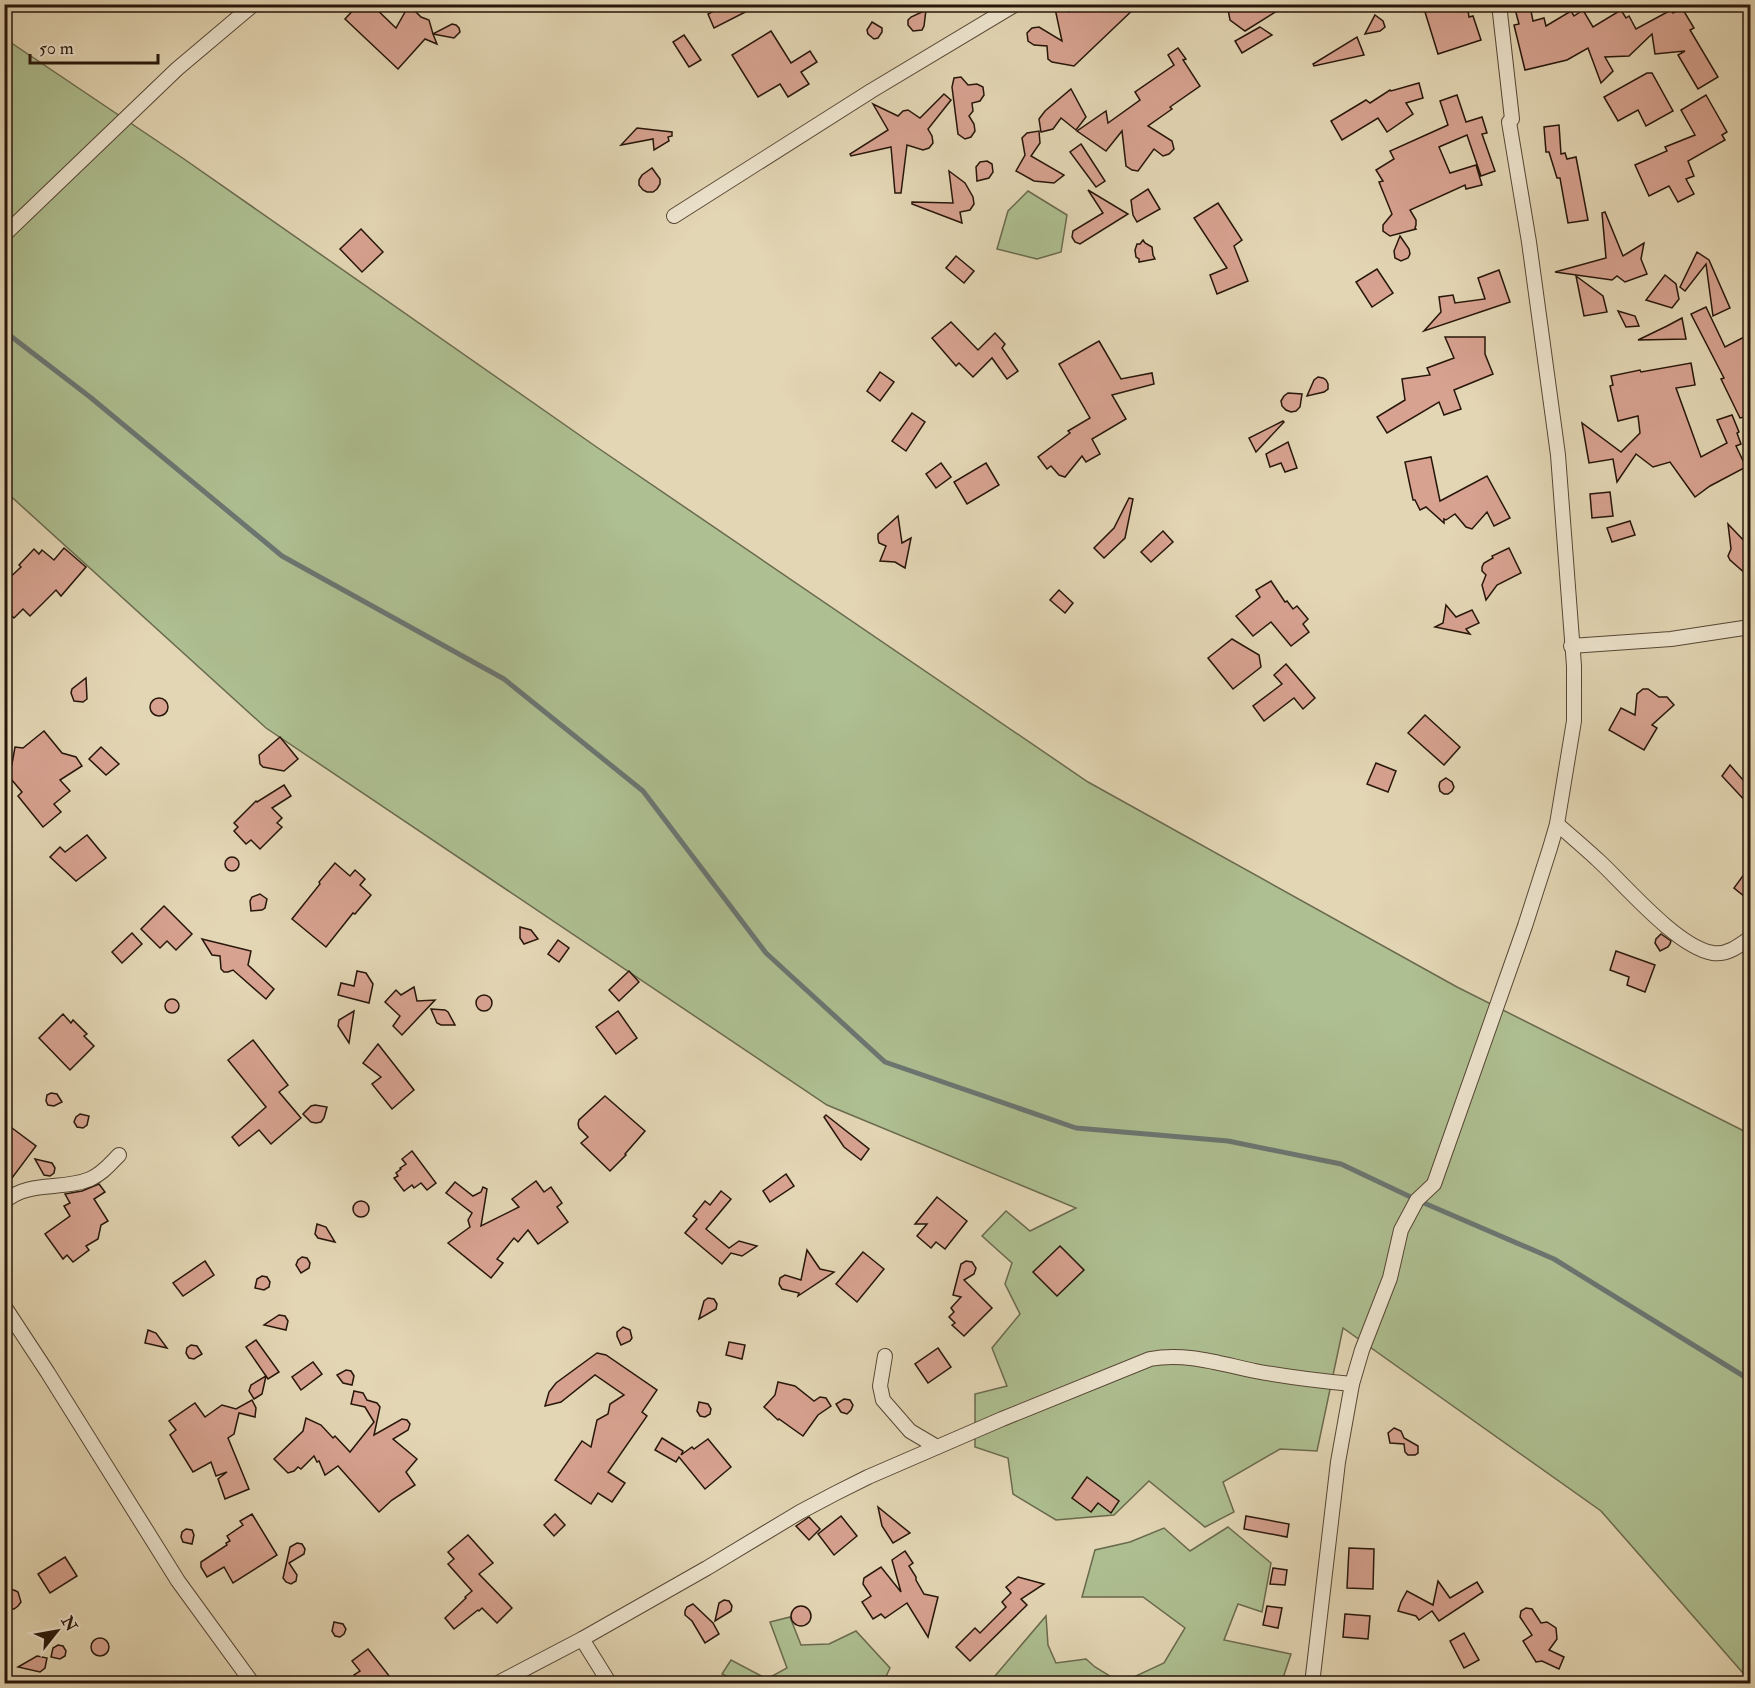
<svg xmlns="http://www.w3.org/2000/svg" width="1755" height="1688" font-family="'IM FELL Double Pica',serif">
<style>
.green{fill:#aebf91;stroke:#6a6a4e;stroke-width:1.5}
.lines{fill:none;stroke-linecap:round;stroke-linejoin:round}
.stream{stroke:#6b7672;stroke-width:5}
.building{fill:#d7a290;stroke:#27160a;stroke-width:1.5}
.street-casing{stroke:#564634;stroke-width:16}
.street{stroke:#ede4ce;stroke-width:14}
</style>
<rect width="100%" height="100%" fill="#e3d6b4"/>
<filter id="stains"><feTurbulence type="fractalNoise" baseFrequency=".00333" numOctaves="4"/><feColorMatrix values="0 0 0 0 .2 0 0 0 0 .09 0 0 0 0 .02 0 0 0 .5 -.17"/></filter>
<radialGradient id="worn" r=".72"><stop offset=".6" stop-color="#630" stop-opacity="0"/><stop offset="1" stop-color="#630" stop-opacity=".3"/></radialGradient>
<g class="green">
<polygon points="4,38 184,159 598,448 1088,782 1457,987 1750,1134 1750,1681 1601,1511 1343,1328 1317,1451 1280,1449 1223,1482 1234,1512 1205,1527 1149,1481 1114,1515 1056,1520 1013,1494 1008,1458 975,1447 975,1394 1007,1386 992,1348 1020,1314 1005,1284 1012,1263 982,1236 1006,1211 1030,1231 1076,1208 827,1105 266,728 5,491"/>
<polygon points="1028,191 1067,215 1061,252 1037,259 997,249 1008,211"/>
<polygon points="1228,1527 1271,1563 1262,1612 1238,1604 1224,1640 1291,1654 1283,1678 1274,1684 989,1683 1046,1616 1048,1645 1056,1663 1086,1659 1095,1667 1121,1683 1164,1663 1185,1628 1143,1597 1082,1597 1095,1550 1130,1542 1164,1528 1190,1551"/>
<polygon points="790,1617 801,1645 829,1644 856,1631 890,1668 883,1683 740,1683 722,1674 731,1660 767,1679 787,1668 770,1622"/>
</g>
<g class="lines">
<polyline class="stream" points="4,331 90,397 282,556 504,679 643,791 766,953 885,1062 1076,1128 1228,1141 1341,1164 1417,1200 1554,1259 1750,1380"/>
</g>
<g class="building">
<polygon points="359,4 371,4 396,28 409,5 421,17 429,20 433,34 452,24 456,25 459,28 460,32 454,38 433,34 437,44 425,39 398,69 345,19"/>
<polygon points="727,4 761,4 714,28 708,14"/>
<polygon points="1054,4 1069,12 1081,4 1139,4 1074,66 1052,62 1048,59 1047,46 1034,45 1028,41 1027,33 1032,28 1039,27 1062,41"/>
<polygon points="1227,4 1288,4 1245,31 1230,20"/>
<polygon points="1448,4 1467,4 1469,17 1473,16 1481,40 1438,54 1425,12"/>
<polygon points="1530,6 1533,21 1544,18 1546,26 1571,11 1574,16 1583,10 1593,27 1621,10 1626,18 1629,16 1636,29 1671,10 1673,13 1682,8 1694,28 1690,30 1718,77 1698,89 1678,55 1685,51 1655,54 1652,34 1629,56 1605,57 1613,71 1601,83 1588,48 1567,60 1525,70 1514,25 1519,24 1515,9"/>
<polygon points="926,10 924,26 922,30 913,31 908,25 908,20 911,17"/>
<polygon points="1375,15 1383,21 1385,27 1380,31 1365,34"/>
<polygon points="872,22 882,28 882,32 878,38 874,39 868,34 867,30"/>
<polygon points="1260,27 1272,35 1242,53 1235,41"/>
<polygon points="771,31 791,63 810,51 817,62 801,72 809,84 788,97 780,84 758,97 732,55"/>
<polygon points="684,35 701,60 689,67 673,42"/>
<polygon points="1357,37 1364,55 1314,66 1313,64"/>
<polygon points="1178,48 1186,59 1183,60 1200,86 1170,107 1172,109 1148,126 1172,141 1174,149 1169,154 1163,156 1154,149 1138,171 1132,170 1126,166 1122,131 1106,151 1077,131 1106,111 1108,123 1140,100 1135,92 1174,65 1168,55"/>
<polygon points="1647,73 1652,73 1673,111 1646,126 1638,110 1618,121 1604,97"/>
<polygon points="961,77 968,85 977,84 983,87 984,95 980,101 972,103 973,111 969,116 974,124 975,131 971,137 965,139 958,134 952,87 954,78"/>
<polygon points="1419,83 1423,98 1406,103 1413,114 1387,132 1378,118 1342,140 1331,121 1366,100 1370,103 1390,90 1391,91"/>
<polygon points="1071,89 1086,117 1076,130 1061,118 1053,129 1041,132 1039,119 1045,111"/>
<polygon points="944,94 951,100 928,129 932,136 933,143 929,148 923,150 907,145 901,193 895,193 891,147 851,156 850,154 888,130 873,104 898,116 903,111 908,110 920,118"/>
<polygon points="1457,95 1466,122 1482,117 1487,133 1482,134 1495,171 1481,176 1467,135 1439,147 1450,173 1476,165 1482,185 1466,189 1465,185 1410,210 1416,220 1416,225 1415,228 1416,229 1390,236 1383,231 1383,225 1392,214 1379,182 1383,181 1376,170 1394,159 1390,151 1448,125 1440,101"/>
<polygon points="1706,95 1727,132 1722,135 1725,140 1688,161 1694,176 1686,179 1694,194 1678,202 1669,186 1649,196 1635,165 1667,151 1665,147 1695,135 1681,110"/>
<polygon points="1559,125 1561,154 1565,153 1567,159 1576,157 1588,220 1568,223 1560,178 1557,178 1549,152 1546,152 1544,127"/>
<polygon points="637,128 672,132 672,136 668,137 669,141 654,150 653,139 621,145"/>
<polygon points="1039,131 1040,143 1031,156 1064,175 1054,183 1034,181 1016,171 1025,155 1022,138 1027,133"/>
<polygon points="1081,144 1105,181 1096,187 1070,152"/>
<polygon points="987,161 992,164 993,172 989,178 977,181 976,167 980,162"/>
<polygon points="652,168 660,179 660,184 657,189 653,192 647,192 643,190 639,185 639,180 642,175"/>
<polygon points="949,171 965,183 973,197 974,204 970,210 960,212 962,223 912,204 912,202 953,203"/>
<polygon points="1148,189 1160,209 1137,222 1133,215 1131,200"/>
<polygon points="1088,190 1128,214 1080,244 1075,242 1072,237 1073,231 1103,213"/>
<polygon points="1218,203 1242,240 1234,246 1248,281 1217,294 1210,275 1227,268 1194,218"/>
<polygon points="1605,212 1623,256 1644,243 1641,259 1647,274 1625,282 1617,276 1612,280 1555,272 1606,258 1602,213"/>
<polygon points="361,229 383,252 362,272 340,249"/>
<polygon points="1400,236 1409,249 1410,254 1408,258 1401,261 1395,258 1394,251"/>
<polygon points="1143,240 1145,243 1152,247 1153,255 1155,259 1139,262 1139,259 1136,257 1135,250 1137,244 1140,244"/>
<polygon points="1697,252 1709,260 1730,308 1713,316 1706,264 1685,291 1680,287"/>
<polygon points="956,256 974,271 964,283 946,268"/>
<polygon points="1377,269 1393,293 1372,307 1356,282"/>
<polygon points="1499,270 1510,302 1424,331 1441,312 1439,297 1453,295 1455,303 1485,299 1478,278"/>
<polygon points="1665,275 1676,284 1679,299 1672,308 1646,300"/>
<polygon points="1576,276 1603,296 1607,312 1584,316"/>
<polygon points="1706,307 1725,347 1750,334 1750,416 1740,418 1721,379 1724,378 1691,314"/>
<polygon points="1618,311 1635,316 1639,326 1626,327"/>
<polygon points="1682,318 1686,339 1638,340 1667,326"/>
<polygon points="951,322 978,350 995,333 1005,344 1002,348 1018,371 1007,379 992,358 973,377 959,363 956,366 932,338"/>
<polygon points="1445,337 1485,337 1485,354 1493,374 1454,390 1461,409 1444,415 1439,402 1387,433 1377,417 1405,400 1402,379 1430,375 1427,368 1454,358"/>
<polygon points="1099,341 1121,379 1152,373 1154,384 1112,395 1126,419 1092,439 1100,454 1086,462 1082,456 1065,477 1059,475 1051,466 1047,469 1038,457 1070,433 1068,431 1090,418 1059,364"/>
<polygon points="1691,363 1695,385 1676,388 1701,457 1727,443 1717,420 1732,415 1739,432 1737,433 1741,444 1736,446 1746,467 1710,486 1695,497 1670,462 1653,467 1636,454 1617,482 1613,459 1589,463 1582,423 1621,452 1640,433 1638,416 1618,421 1610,386 1613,385 1611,376 1640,370 1641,372"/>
<polygon points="880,372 894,382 880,401 867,391"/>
<polygon points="1318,377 1323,378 1326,380 1328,384 1328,389 1324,392 1307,396 1314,380"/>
<polygon points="1288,393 1302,394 1300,407 1296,411 1291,412 1286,410 1282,406 1281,401 1284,396"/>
<polygon points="912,413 925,422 906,451 892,441"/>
<polygon points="1283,421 1284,422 1256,452 1249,438"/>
<polygon points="1288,442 1297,468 1285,472 1281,463 1270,467 1266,454"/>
<polygon points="1431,457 1440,501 1487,476 1510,518 1494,526 1487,512 1472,529 1466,527 1455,514 1446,520 1444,519 1444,523 1426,507 1420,510 1415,500 1413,500 1405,462"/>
<polygon points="941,463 951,477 936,488 926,474"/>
<polygon points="986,463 999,485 967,504 954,482"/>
<polygon points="1610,492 1613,516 1592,518 1590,494"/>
<polygon points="1129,498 1133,499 1125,538 1104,558 1094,548 1114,528"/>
<polygon points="898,516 902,543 911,538 905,568 895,562 880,561 886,546 879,543 878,539 878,534"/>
<polygon points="1630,521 1635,535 1612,542 1607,528"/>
<polygon points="1728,524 1749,546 1747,575 1730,560 1728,556 1731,549"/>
<polygon points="1163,531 1173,542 1151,562 1141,552"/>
<polygon points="64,548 86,567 61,596 56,590 30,616 23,609 14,618 4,608 4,583 21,567 19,565 34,549 39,554 42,550 54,560"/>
<polygon points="1509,548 1521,573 1497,585 1486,600 1482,585 1486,575 1482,571 1482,567 1484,563 1493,558 1492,556"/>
<polygon points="1271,581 1285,602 1287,601 1293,609 1297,606 1308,619 1303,624 1309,632 1291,646 1271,622 1253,636 1236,616 1260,597 1256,590"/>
<polygon points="1059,590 1073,603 1065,613 1050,600"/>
<polygon points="1446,605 1456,617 1472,610 1479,623 1466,629 1470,634 1435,627 1443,623"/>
<polygon points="1232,639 1259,655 1261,667 1233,689 1208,658"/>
<polygon points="1286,664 1315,698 1303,709 1294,698 1264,721 1253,706 1282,684 1274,675"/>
<polygon points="86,678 87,699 83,702 74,701 71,693 72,689"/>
<polygon points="1643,689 1648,689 1659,697 1667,697 1674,705 1652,725 1657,728 1644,750 1609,730 1621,708 1635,715 1637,694"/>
<circle cx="159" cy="707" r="9"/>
<polygon points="1425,715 1460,747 1444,765 1408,733"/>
<polygon points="44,731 62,753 76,757 82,766 60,780 70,791 54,804 61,812 43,827 18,796 22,792 11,779 4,777 4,762 12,764 15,747 23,748"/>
<polygon points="280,737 298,759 284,771 263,767 260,764 259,755"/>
<polygon points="101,747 119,764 106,775 89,759"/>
<polygon points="1376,763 1396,771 1388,792 1367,784"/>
<polygon points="1730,765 1750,788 1750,806 1722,776"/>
<polygon points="1446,778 1452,782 1454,787 1452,791 1448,794 1444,794 1440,791 1439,786 1440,782"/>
<polygon points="284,785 291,796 272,808 282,818 277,823 282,827 260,849 251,840 246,844 234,831 238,827 234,823 256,801 257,802"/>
<polygon points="87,835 106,858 76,881 50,857 60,847 65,852"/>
<circle cx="232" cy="864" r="7"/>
<polygon points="335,863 350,876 355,870 365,879 360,885 371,895 355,914 353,913 326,947 292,919 320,884 319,882"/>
<polygon points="1750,866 1750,901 1734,888"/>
<polygon points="260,894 267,899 265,908 262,910 251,911 250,901 252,897"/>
<polygon points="164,906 192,934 176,950 167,941 160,948 141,929"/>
<polygon points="520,927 531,930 538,939 524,944 520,938"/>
<polygon points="132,933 142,944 122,963 112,952"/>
<polygon points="1661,934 1671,941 1670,944 1668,947 1660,951 1655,943 1656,939"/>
<polygon points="202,939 251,951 248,965 274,989 266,999 233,970 228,972 224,972 221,969 220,956 212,955"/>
<polygon points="558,940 569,948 559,962 548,954"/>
<polygon points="1616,951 1655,965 1645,992 1627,985 1629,977 1610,970"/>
<polygon points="357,971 366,973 373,984 369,1003 338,995 341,983 354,986"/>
<polygon points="629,971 639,982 619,1001 609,990"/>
<polygon points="414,987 417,1001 435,1000 402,1035 393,1026 400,1016 385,1002 396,990 401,995"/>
<circle cx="484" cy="1003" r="8"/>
<circle cx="172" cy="1006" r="7"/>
<polygon points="431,1009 445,1010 448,1012 455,1025 441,1025 437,1023"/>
<polygon points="354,1011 349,1043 338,1026 339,1020"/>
<polygon points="618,1011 637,1038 616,1054 596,1027"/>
<polygon points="63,1014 71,1023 73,1020 87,1034 84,1036 94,1046 70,1070 39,1038"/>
<polygon points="253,1040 288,1085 279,1092 301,1118 271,1144 259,1130 239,1146 232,1137 266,1107 228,1060"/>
<polygon points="378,1044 414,1090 392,1109 372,1084 381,1077 363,1063"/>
<polygon points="51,1093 57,1094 62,1102 54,1106 48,1105 46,1101 47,1095"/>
<polygon points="605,1096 645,1131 625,1154 626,1155 610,1171 581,1143 588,1137 579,1128 578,1124 579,1120"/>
<polygon points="315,1105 327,1107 324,1118 321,1122 316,1123 311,1122 303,1114 311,1106"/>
<polygon points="80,1114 89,1116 87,1125 83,1128 77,1127 74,1122 76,1117"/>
<polygon points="826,1115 869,1149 861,1160 844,1147 824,1117"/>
<polygon points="12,1128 36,1146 12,1178 4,1172 4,1138"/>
<polygon points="412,1151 436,1183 427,1190 421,1183 414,1188 412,1185 404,1191 394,1178 398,1176 396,1173 401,1169 400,1168 406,1164 402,1159"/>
<polygon points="35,1159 52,1163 55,1168 54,1173 50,1176 44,1175"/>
<polygon points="786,1174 794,1186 770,1202 763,1191"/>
<polygon points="536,1181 544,1192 551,1187 562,1203 557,1207 568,1222 538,1244 528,1230 518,1242 514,1238 497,1259 503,1263 491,1278 448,1243 470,1227 468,1220 472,1213 446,1193 455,1182 473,1196 481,1192 483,1187 487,1189 481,1226 519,1207 512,1199"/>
<polygon points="99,1184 105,1192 94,1199 108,1221 101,1225 98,1239 86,1246 89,1250 73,1262 67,1255 63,1259 45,1234 70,1216 64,1206 70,1203 65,1194 82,1191"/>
<polygon points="721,1191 731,1199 706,1229 729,1248 739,1241 757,1246 742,1256 731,1253 722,1264 685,1233 697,1219 693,1216 705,1201 710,1205"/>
<polygon points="937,1197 967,1221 945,1249 936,1242 931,1248 917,1236 927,1224 915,1224"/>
<circle cx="361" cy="1209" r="8"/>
<polygon points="317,1224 326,1227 335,1242 318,1238 315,1234"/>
<polygon points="1060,1246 1084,1270 1057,1296 1033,1272"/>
<polygon points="807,1250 820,1269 834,1272 798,1296 799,1293 782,1289 779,1284 780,1278 785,1275 801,1280"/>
<polygon points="863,1252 884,1269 857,1302 836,1284"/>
<polygon points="302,1257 307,1258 310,1263 309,1268 301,1273 296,1265 298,1260"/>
<polygon points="205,1261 214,1275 183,1296 173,1283"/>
<polygon points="966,1261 972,1262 976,1268 974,1274 964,1280 992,1308 964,1336 952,1325 955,1323 949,1317 954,1312 951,1308 961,1297 953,1295 961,1264"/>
<polygon points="262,1276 267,1277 270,1282 269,1287 264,1290 255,1288 257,1279"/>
<polygon points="708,1298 714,1299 717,1304 716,1309 699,1319 704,1301"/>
<polygon points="279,1315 285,1316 288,1321 286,1330 264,1325"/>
<polygon points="623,1327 630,1330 632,1338 630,1341 621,1345 617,1336 617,1332"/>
<polygon points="148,1330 156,1333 167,1348 145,1343"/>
<polygon points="256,1340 279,1372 268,1379 266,1376 262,1394 254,1399 249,1391 251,1385 266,1376 246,1347"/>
<polygon points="729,1342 745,1345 742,1359 726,1355"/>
<polygon points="191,1345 197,1346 202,1354 194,1359 189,1358 186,1353 187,1348"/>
<polygon points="938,1348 951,1367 928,1383 915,1364"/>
<polygon points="597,1353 606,1355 657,1390 642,1412 647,1416 608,1472 625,1483 612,1502 598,1493 591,1504 555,1480 582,1441 591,1447 597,1420 608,1414 610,1404 624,1395 595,1375 561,1402 545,1406 549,1392 556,1383"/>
<polygon points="313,1362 322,1374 301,1390 292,1377"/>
<polygon points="346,1370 351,1371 354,1376 352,1385 343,1383 337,1375"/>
<polygon points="778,1382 795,1386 814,1401 820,1397 826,1398 831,1406 818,1415 803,1436 779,1419 778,1420 764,1407 775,1395"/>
<polygon points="354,1391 363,1393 367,1400 377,1403 380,1407 374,1435 402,1419 407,1420 410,1424 408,1430 393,1439 417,1459 406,1472 415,1485 392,1500 379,1512 338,1466 325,1475 319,1461 317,1462 314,1456 301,1469 298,1467 294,1471 288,1473 274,1459 303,1431 306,1418 321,1425 333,1438 335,1436 350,1452 374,1422 365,1407 351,1404"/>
<polygon points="844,1399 850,1400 853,1405 851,1410 847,1414 841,1412 836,1404"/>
<polygon points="252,1400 256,1408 255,1417 239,1413 234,1434 228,1438 249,1489 225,1499 218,1479 227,1472 216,1476 211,1462 193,1472 170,1435 176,1430 169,1421 195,1403 205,1417 222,1405 236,1409"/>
<polygon points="699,1402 708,1404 711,1409 710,1414 705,1417 700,1416 697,1411"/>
<polygon points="1394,1428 1401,1431 1404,1438 1418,1446 1418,1453 1415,1455 1408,1455 1405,1452 1404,1444 1390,1443 1388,1433"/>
<polygon points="662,1438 683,1451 681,1455 692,1447 694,1449 708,1439 731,1467 705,1489 679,1457 676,1462 655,1450"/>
<polygon points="1087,1477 1119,1501 1111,1513 1098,1503 1091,1512 1072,1498"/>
<polygon points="878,1507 910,1533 893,1543 882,1526"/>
<polygon points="252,1514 277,1555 233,1583 224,1567 207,1577 201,1567 201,1562 227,1545 226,1543 230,1541 227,1536 243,1525 240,1521"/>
<polygon points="555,1514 565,1525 554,1536 544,1525"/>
<polygon points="841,1516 857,1536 834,1555 818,1534"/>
<polygon points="1246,1516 1289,1524 1287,1537 1244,1529"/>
<polygon points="809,1517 820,1529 809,1540 796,1526"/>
<polygon points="186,1529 192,1530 194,1535 192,1544 183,1542 181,1537 182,1532"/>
<polygon points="468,1535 493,1563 479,1574 512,1608 497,1623 482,1608 479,1611 478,1610 454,1629 445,1618 466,1598 465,1597 472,1591 448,1564 454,1559 448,1552"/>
<polygon points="297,1543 302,1544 305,1549 304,1554 289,1563 297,1575 296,1581 291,1584 286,1582 283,1578 290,1547"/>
<polygon points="1349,1548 1374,1549 1373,1589 1347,1588"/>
<polygon points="905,1551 913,1563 909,1566 916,1577 916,1580 924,1594 938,1597 928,1637 907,1603 885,1618 881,1614 873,1619 862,1602 871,1596 863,1584 864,1578 881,1567 901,1592 892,1560"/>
<polygon points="65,1557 77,1576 50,1593 38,1574"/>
<polygon points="1273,1568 1287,1570 1285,1585 1270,1584"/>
<polygon points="1018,1577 1044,1584 1021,1599 1027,1605 970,1661 956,1647 975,1628 980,1633 1006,1607 1002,1602 1011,1593 1006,1587"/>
<polygon points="1438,1581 1450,1598 1477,1582 1483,1592 1439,1621 1432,1611 1419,1620 1416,1616 1398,1611 1401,1602 1407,1591 1433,1605"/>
<polygon points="4,1590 14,1590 18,1592 21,1602 18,1606 14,1609 9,1609 4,1606"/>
<polygon points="724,1600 729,1601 732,1606 731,1611 715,1621 719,1603"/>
<polygon points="693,1604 713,1623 719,1634 705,1643 692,1621 685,1615 685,1611 687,1607"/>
<polygon points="1267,1606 1282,1608 1278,1628 1263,1625"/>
<circle cx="801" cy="1616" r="10"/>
<polygon points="1526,1608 1532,1609 1541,1623 1547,1622 1556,1628 1557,1639 1549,1650 1564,1657 1559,1669 1542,1661 1536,1662 1523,1641 1532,1635 1520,1617 1521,1611"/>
<polygon points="1345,1614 1370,1616 1368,1639 1343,1637"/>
<polygon points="334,1622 343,1624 346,1629 344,1634 340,1637 335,1636 332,1631"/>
<polygon points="1464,1633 1479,1660 1464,1668 1450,1641"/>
<circle cx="100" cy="1647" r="9"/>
<polygon points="58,1645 63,1646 66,1651 65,1656 60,1659 51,1657 53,1648"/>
<polygon points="368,1649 390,1677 381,1683 361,1683 354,1675 360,1671 352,1661"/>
<polygon points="37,1656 47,1658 45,1668 40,1672 18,1667"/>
</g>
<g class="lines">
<g class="street-casing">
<g id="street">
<polyline points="674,216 871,91 1016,4"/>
<polyline points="4,235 177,69 254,4"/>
<polyline points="1571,646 1671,639 1750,627"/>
<path d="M1557,824C1571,836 1585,848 1599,861C1626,886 1677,947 1713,953C1727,955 1739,946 1750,938"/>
<path d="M4,1202C28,1180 62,1191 90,1179C102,1174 110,1164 119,1155"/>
<polyline points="4,1306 48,1373 178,1581 253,1684"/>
<polyline points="885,1356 880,1386 883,1400 910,1431 937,1447"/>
<polyline points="582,1639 610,1684"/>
<path d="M496,1684L582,1639L707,1568L800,1512L836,1493L868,1477L1002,1419L1150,1359C1186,1352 1221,1364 1255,1371C1287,1377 1320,1381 1352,1384"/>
<polyline points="1312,1684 1338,1462 1352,1384 1362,1350 1390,1278 1401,1230 1417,1200 1434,1184 1525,926 1550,848 1557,824 1574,721 1574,666 1558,455 1529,242 1509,122 1512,119 1499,4"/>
</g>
</g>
<use href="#street" class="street"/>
</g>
<rect width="1755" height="1688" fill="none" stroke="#e3d6b4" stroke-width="24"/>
<rect x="6" y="6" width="1743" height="1676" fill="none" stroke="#27160a" stroke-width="3"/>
<rect x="12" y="12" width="1731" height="1664" fill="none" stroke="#27160a" stroke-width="1.5"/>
<g transform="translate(57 1631) rotate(59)" stroke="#ede4ce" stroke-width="4.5" paint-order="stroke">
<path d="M0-4.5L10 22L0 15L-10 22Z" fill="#27160a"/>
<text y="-9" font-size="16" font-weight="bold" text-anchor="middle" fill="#27160a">N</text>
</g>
<path d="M30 54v9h128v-9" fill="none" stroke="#27160a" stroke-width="3"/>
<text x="39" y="54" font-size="18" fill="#27160a" stroke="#ede4ce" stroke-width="4.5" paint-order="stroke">50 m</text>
<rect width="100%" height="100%" filter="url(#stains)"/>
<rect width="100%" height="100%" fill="url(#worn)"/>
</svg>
